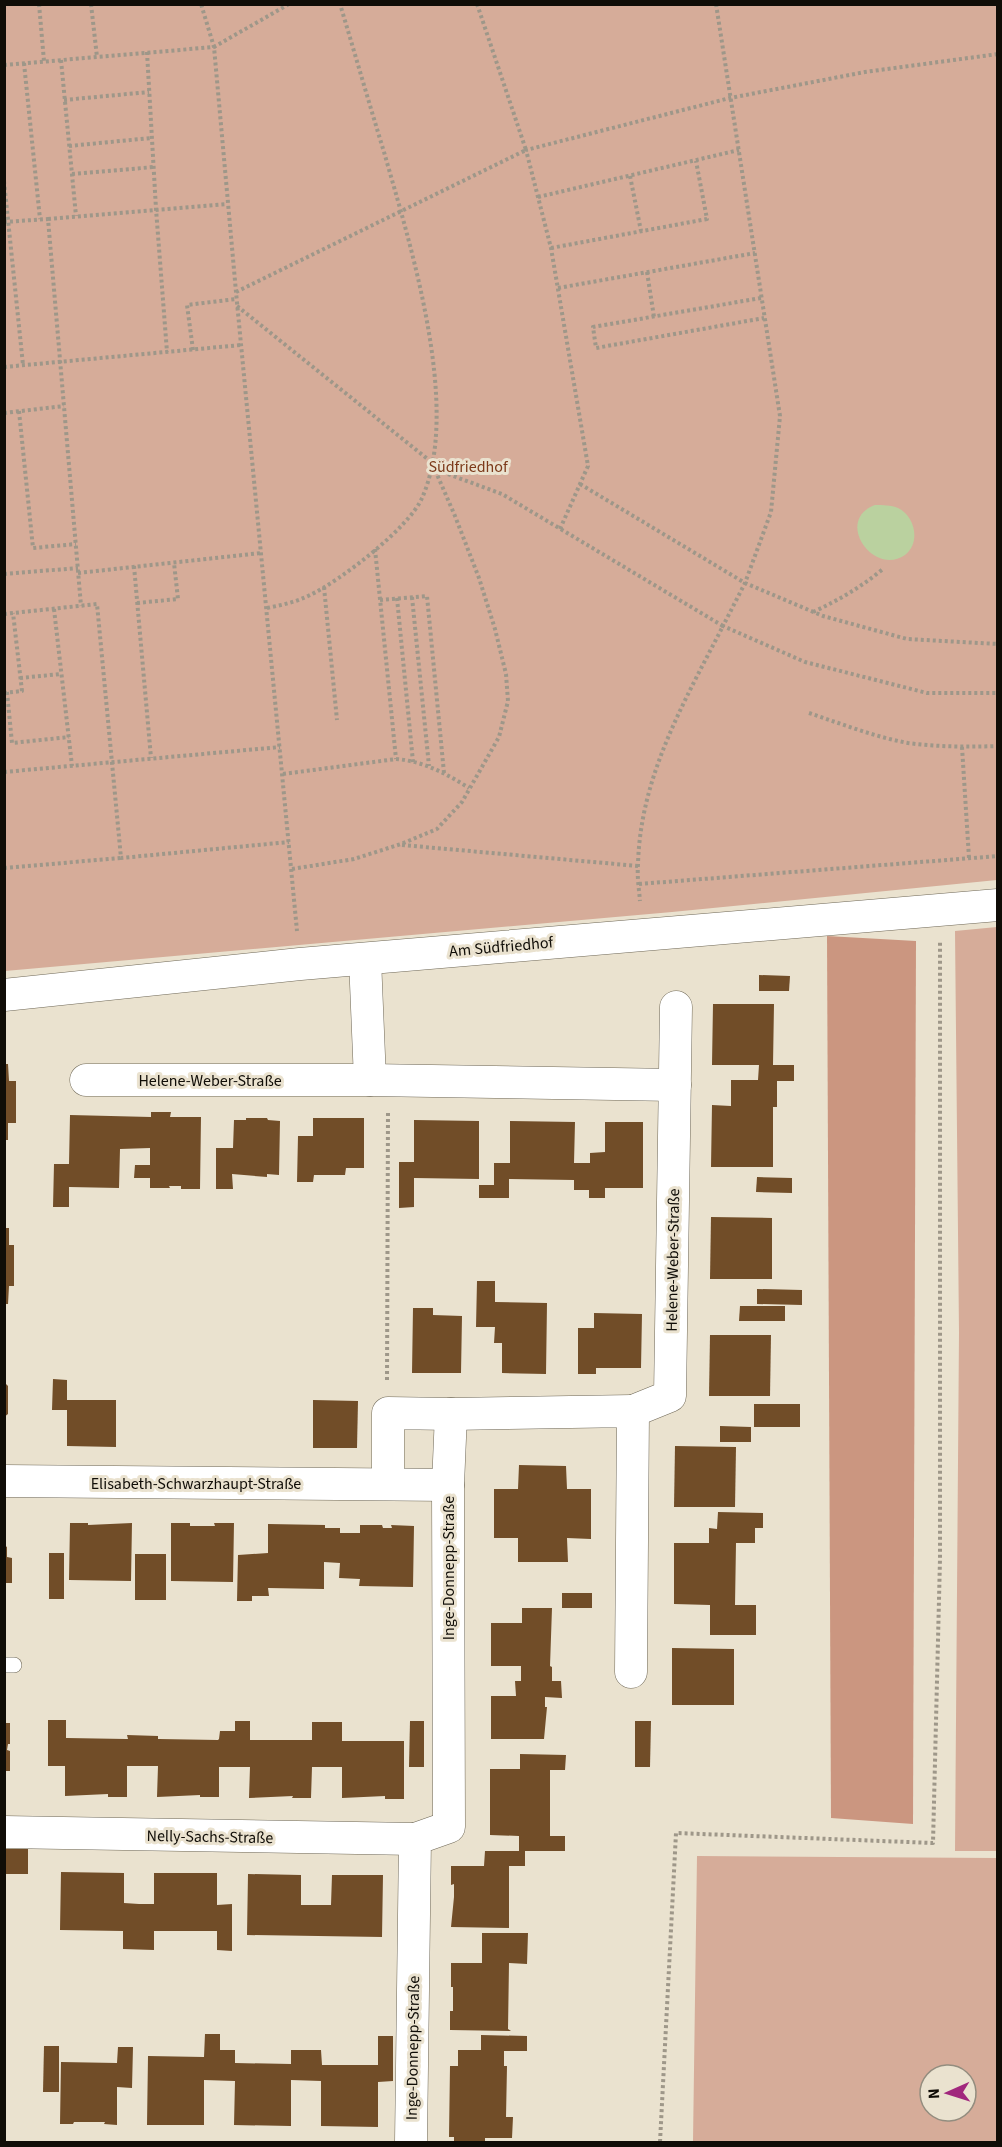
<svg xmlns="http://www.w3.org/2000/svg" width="1002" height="2147" font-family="'Source Sans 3',sans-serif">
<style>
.green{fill:#d6ac99;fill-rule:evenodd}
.forest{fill:#cb9680}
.water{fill:#bad19f}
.building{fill:#714d28}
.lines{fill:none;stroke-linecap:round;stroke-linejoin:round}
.lane-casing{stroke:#6f6857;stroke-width:16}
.street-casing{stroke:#6f6857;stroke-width:33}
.path{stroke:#9e9789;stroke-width:4;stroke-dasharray:3 3;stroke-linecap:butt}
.lane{stroke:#fff;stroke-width:15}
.street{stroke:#fff;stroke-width:32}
.labels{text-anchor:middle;stroke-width:6;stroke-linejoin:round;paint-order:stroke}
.park-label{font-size:16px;fill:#7c3a1a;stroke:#eae2cf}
.street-label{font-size:16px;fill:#100d07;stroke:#eae2cf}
</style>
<rect width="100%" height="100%" fill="#eae2cf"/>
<g class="green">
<polygon points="5,5 997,5 997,880 672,912 5,971"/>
<polygon points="997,927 998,1851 955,1851 959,1332 955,931"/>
<path d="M697,1856L997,1858V2142H693ZM930,2075H966V2111H930Z"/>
</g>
<polygon class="forest" points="827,936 916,941 913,1824 831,1818"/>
<path class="water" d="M875,505C883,505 891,505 898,508C915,516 921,543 905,555C873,577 834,520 875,505Z"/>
<g class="building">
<polygon points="759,975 790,976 789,991 759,991"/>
<polygon points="713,1004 774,1004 773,1065 794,1065 794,1081 777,1081 777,1107 773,1107 773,1167 711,1167 712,1105 731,1106 731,1080 758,1080 759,1065 712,1065"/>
<polygon points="4,1064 8,1064 9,1081 16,1081 16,1123 8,1123 8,1140 4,1140"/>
<polygon points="151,1112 171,1112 170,1117 201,1117 200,1189 181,1189 181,1186 169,1186 170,1188 150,1188 150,1178 134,1178 135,1165 150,1165 150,1148 120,1149 119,1188 69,1187 69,1207 53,1207 54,1164 69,1164 70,1115 151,1117"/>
<polygon points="246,1118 267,1118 268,1120 280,1121 279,1175 267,1174 267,1177 232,1174 233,1189 216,1189 216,1148 233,1148 234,1120 246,1120"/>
<polygon points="313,1118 364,1118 364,1168 346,1168 345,1175 314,1175 313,1182 297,1182 298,1136 313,1136"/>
<polygon points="414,1120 479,1121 479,1179 414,1178 414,1207 399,1208 399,1162 414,1162"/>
<polygon points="510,1121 575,1122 574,1163 590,1163 590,1153 605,1152 605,1122 643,1122 643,1188 605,1188 605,1198 589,1198 589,1190 574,1190 574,1180 509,1179 509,1198 479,1198 479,1185 494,1185 494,1163 510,1163"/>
<polygon points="757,1177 792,1178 792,1193 756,1192"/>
<polygon points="711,1217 772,1218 772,1279 710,1279"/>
<polygon points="4,1228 9,1228 9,1245 14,1245 14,1286 9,1286 8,1304 4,1304"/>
<polygon points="477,1281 495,1281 495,1302 547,1303 546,1374 502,1373 502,1343 494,1343 495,1327 476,1327"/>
<polygon points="757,1289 802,1290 802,1305 757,1304"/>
<polygon points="740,1306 785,1306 785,1321 739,1321"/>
<polygon points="413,1308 433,1308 433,1315 462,1316 461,1373 412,1373"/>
<polygon points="594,1313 642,1314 641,1368 596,1368 596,1374 578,1374 578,1328 594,1328"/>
<polygon points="710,1335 771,1335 770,1396 709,1396"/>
<polygon points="53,1379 67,1380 67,1400 116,1400 116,1447 67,1446 67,1410 52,1410"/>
<polygon points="4,1382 8,1386 8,1414 4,1417"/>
<polygon points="313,1400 358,1401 357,1448 313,1448"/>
<rect x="754" y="1404" width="46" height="23"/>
<polygon points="720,1426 751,1427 751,1442 720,1442"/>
<polygon points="675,1446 736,1447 735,1507 674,1507"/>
<polygon points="519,1465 566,1466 567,1489 591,1489 591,1539 567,1538 568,1562 518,1562 518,1538 494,1538 494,1489 518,1489"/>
<polygon points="718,1512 763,1513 763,1528 755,1528 755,1543 736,1543 735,1605 756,1605 756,1635 710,1635 710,1605 674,1604 674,1543 709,1543 709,1528 717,1529"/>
<polygon points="70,1523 88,1523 88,1525 132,1523 131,1581 69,1580"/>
<polygon points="171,1523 190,1523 190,1526 215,1526 214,1523 234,1523 233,1582 171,1581"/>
<polygon points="268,1524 325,1525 325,1528 340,1528 340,1533 360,1533 360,1525 382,1525 383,1528 392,1528 391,1525 414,1526 413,1587 359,1586 360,1579 339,1578 340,1563 324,1562 324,1589 268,1588 269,1596 252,1596 252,1601 237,1601 238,1555 268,1553"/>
<polygon points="4,1545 7,1547 7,1557 12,1558 12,1583 4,1583"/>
<rect x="49" y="1553" width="15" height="46"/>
<rect x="135" y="1554" width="31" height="46"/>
<rect x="562" y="1593" width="30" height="15"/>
<polygon points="522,1608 552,1608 550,1666 552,1667 552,1681 561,1681 562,1698 545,1697 545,1707 547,1707 544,1739 491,1739 491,1696 516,1696 515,1681 521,1681 521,1666 491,1666 491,1623 522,1623"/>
<polygon points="672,1648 734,1649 734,1705 672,1705"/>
<polygon points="48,1720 66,1720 66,1738 67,1738 126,1739 128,1739 127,1735 158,1736 158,1739 159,1739 218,1740 219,1739 220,1731 235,1731 235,1721 250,1721 250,1740 312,1740 312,1722 342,1722 342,1741 404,1741 404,1799 385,1799 385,1796 342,1798 342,1767 312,1767 311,1798 292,1798 293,1796 249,1798 250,1767 219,1767 219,1797 200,1797 200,1795 157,1797 158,1766 127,1766 127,1797 108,1797 108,1794 65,1796 65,1766 48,1766"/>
<polygon points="410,1721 424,1721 424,1767 409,1767"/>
<polygon points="635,1721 651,1721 650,1767 635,1767"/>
<polygon points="4,1723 10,1723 10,1744 8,1744 7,1750 10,1751 10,1771 4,1771"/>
<polygon points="520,1754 566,1755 565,1770 550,1770 550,1836 565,1836 565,1851 525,1851 525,1866 509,1866 509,1928 451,1927 454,1897 454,1884 451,1885 451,1866 484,1866 485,1851 519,1851 519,1836 490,1835 490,1769 520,1769"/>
<rect x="4" y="1849" width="24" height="25"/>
<polygon points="61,1872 124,1873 124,1903 139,1904 154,1904 154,1873 217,1873 217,1905 232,1904 232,1951 217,1950 217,1931 154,1931 154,1950 123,1949 123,1931 60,1930"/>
<polygon points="248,1874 301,1875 301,1905 331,1905 332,1875 383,1875 382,1937 247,1935"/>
<polygon points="482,1933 528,1933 527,1964 509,1963 508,2029 511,2031 450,2030 450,2011 453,2011 453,1987 451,1987 451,1963 482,1963"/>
<polygon points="205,2034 220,2034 220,2050 235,2050 235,2063 291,2064 291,2050 321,2050 322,2065 378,2065 378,2036 393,2036 393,2081 378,2082 378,2127 321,2126 321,2081 291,2080 291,2126 234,2125 235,2081 204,2080 204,2125 147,2125 148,2056 204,2057"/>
<polygon points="481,2035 527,2036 527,2051 504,2051 504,2066 507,2066 506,2117 513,2117 512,2138 485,2138 485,2142 454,2142 454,2137 449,2137 450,2066 458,2066 458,2050 481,2050"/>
<polygon points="44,2046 59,2046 59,2092 43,2092"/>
<polygon points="118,2047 133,2047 132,2088 117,2087 117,2125 104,2124 105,2122 74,2122 73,2124 60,2124 61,2062 117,2063"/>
</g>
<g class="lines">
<g class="lane-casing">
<polyline id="lane" points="4,1665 14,1665"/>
</g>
<g class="street-casing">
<g id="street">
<polyline points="365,959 370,1080"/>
<polyline points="4,995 300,964 998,905"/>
<polyline points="86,1080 370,1080 675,1085"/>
<polyline points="633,1411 670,1396 676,1007"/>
<polyline points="4,1481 448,1485"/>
<polyline points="388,1484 388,1413 451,1414"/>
<polyline points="4,1832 415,1839"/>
<polyline points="411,2142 415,1839 449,1827 448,1485 451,1414 633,1411 631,1672"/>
</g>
</g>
<g class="path">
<polyline points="39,4 44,61"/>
<polyline points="91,4 97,57"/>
<polyline points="289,4 214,47 236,292 297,931"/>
<polyline points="716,4 780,416 771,512 745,583 723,626 805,662 927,693 998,693"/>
<polyline points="147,52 156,209 167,352"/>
<polyline points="61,60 76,216"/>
<polyline points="24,63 40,219"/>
<polyline points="4,65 214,47 201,4"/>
<polyline points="64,100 149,92"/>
<polyline points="69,146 151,138"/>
<polyline points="72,174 154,167"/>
<polyline points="630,176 641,231"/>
<polyline points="4,181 23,365"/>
<polyline points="538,197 739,150"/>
<polyline points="48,219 227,204"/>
<polyline points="4,222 48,219 81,606"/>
<polyline points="551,248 707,219 696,161"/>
<polyline points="647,272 654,317"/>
<polyline points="558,288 755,253"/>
<polyline points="236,292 526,150 477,4"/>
<polyline points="761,298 593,327 596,348 764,318"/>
<path d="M237,306L445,473L502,494L723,626C684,702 640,777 638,865C637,877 639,889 640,901"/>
<polyline points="193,350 187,305 236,299"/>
<polyline points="4,367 241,345"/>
<polyline points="19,411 33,548 76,544"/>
<polyline points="4,413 64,406"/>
<polyline points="580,484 745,583 823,616 907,639 998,644"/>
<polyline points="560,529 588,466 551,248 526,150 730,98 865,72 998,54"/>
<polyline points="375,549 396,759"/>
<polyline points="134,566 151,758"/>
<polyline points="78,573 261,553"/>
<polyline points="4,574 78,568"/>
<polyline points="324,587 337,720"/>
<polyline points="412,597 429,766"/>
<polyline points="397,598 413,762"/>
<polyline points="380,600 427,596 444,773"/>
<polyline points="137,603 178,599 174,563"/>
<path d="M267,608C282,605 296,602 310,595C340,581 409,528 422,498C462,408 410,244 384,152C369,103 355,54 340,4"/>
<polyline points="54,609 72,766"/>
<path d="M813,612C839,600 861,587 883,569"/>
<polyline points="4,614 97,604 121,858 289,842"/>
<polyline points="20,678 61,674"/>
<polyline points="7,692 12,743 69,737"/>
<polyline points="4,693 22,691 13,613"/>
<path d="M809,713C842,724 875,737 908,743C938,747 968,747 998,746"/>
<polyline points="962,747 969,858"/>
<polyline points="4,772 280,747"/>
<path d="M283,774L396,759C423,761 447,774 469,788"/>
<polyline points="402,845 638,866"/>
<polyline points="4,868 121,858"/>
<polyline points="292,869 354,859 401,844 437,829 462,802 499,737 508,701 506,674 495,629 479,578 455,516 432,463"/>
<polyline points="639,884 998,856"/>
<polyline points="387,1380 388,1112"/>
<polyline points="660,2142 676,1833 933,1843 940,1559 940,941"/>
</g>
<use href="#lane" class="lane"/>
<use href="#street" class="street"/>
</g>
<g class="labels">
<g class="park-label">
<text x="468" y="472">Südfriedhof</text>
</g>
<g class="street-label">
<text transform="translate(501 946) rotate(-5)" y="6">Am Südfriedhof</text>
<text x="210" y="1086">Helene-Weber-Straße</text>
<text transform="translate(672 1260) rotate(-89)" y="6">Helene-Weber-Straße</text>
<text x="196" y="1489">Elisabeth-Schwarzhaupt-Straße</text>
<text transform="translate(448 1568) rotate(-90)" y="6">Inge-Donnepp-Straße</text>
<text transform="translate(210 1836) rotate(1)" y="6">Nelly-Sachs-Straße</text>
<text transform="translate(412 2048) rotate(-89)" y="6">Inge-Donnepp-Straße</text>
</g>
</g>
<rect width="1002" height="2147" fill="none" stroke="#100d07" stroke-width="12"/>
<g transform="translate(948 2093) rotate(267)"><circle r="28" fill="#eae2cf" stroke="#938d7f" stroke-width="1.5"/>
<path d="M0-4.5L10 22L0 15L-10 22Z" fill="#a1277d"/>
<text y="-9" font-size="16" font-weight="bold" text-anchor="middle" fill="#100d07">N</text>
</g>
</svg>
